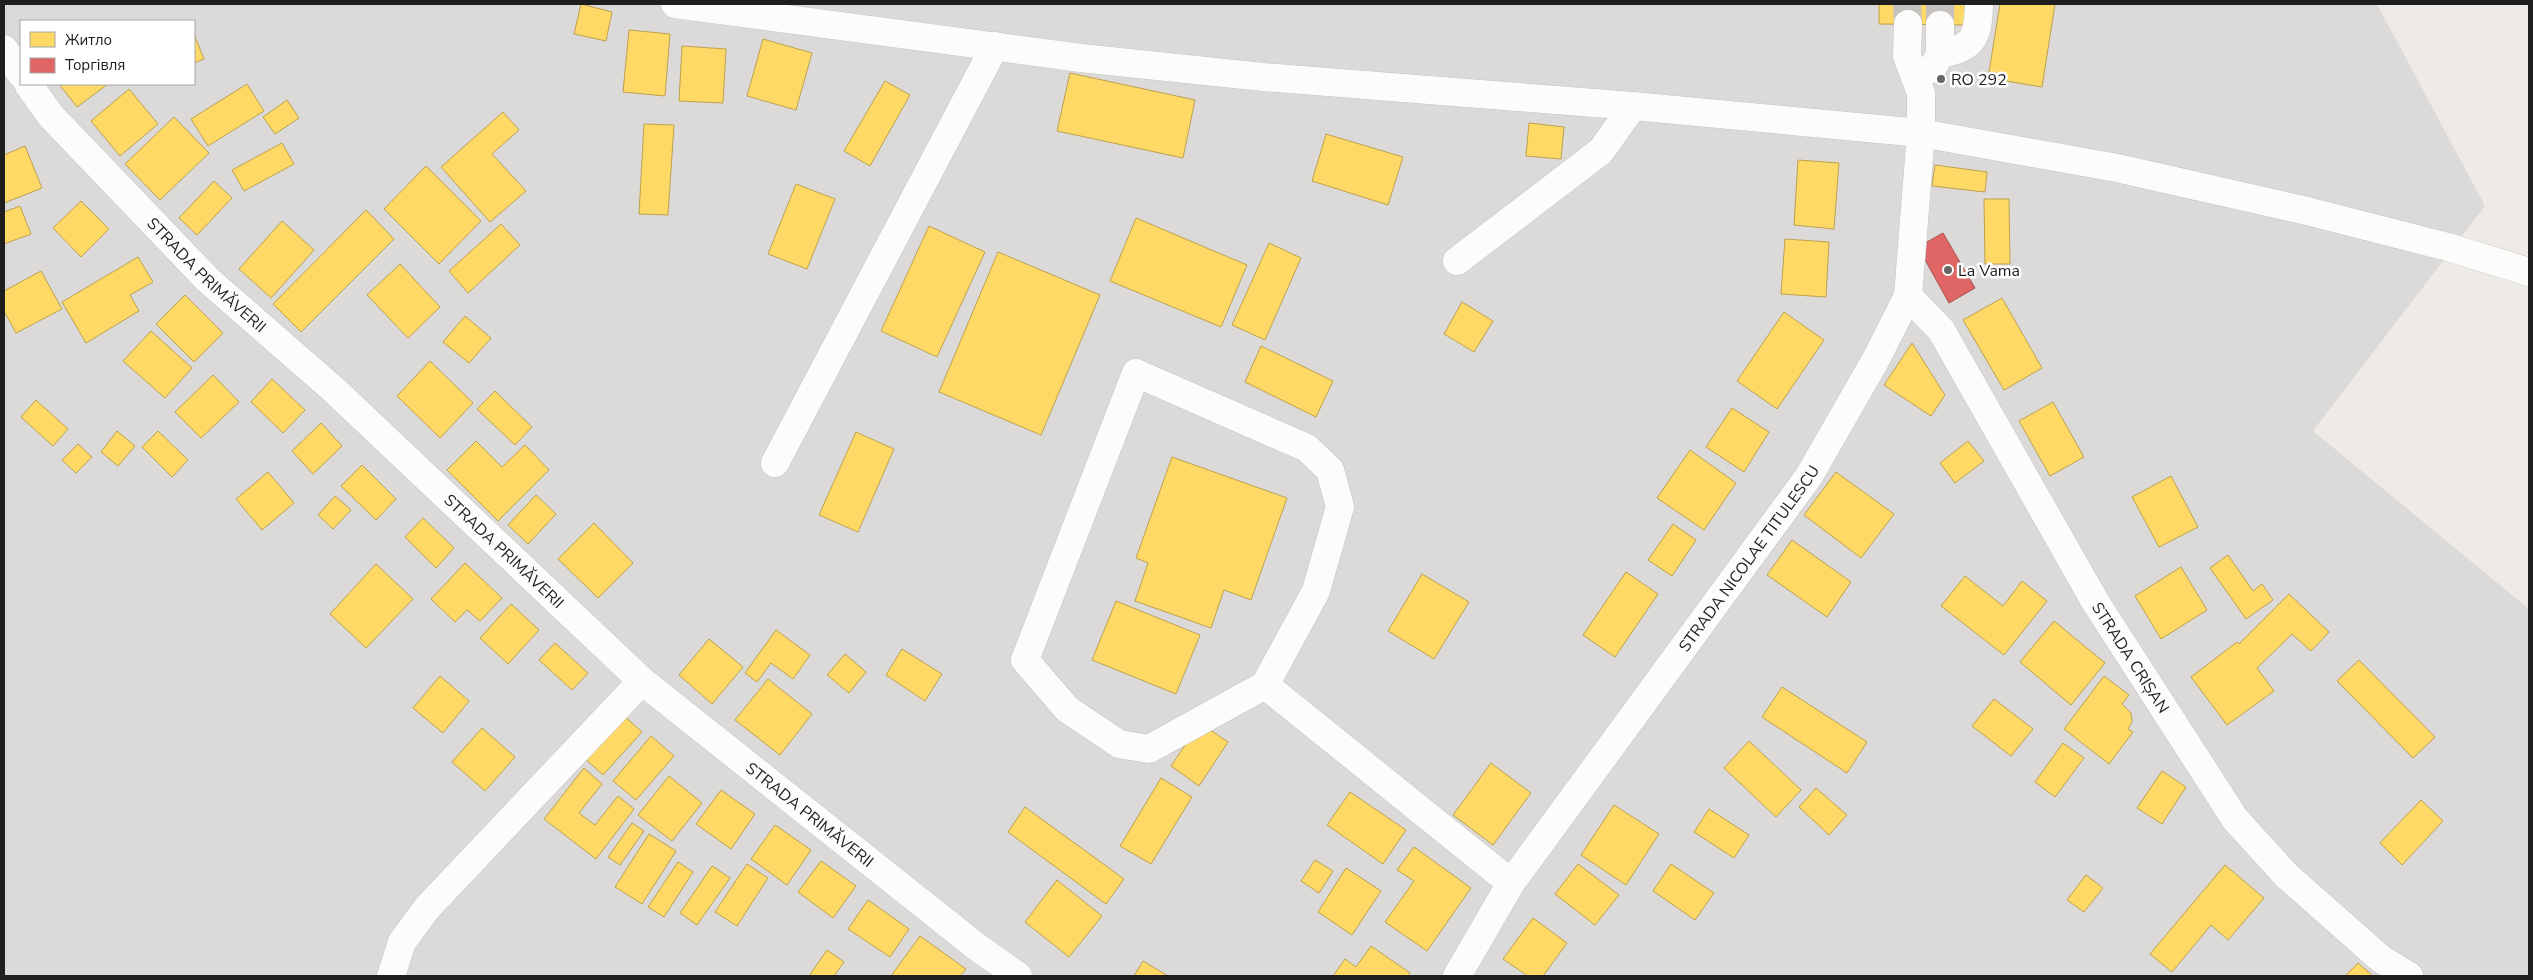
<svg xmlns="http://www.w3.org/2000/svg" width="2533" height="980" font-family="'Nunito Sans',sans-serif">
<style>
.residential{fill:#dcdad8;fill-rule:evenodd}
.homes{fill:#ffd966;stroke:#bca150}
.shops{fill:#e06666;stroke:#a65050}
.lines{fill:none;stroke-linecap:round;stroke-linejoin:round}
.minor-tunnel{stroke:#c4c1bf;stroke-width:28;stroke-dasharray:28 14;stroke-linecap:butt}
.minor-casing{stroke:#c5c4c3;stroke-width:29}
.minor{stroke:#fcfcfb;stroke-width:28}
.poi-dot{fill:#666564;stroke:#fff;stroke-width:2}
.labels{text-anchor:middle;stroke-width:5;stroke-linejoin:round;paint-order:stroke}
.poi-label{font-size:16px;fill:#1e1e1e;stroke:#fff;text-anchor:start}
.street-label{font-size:16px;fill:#1e1e1e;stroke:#fff}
</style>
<rect width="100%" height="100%" fill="#edeae7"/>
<path class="residential" d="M4,4H2377L2485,206L2313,431L2529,609V976H4ZM21,21H194V84H21Z"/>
<g class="homes">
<polygon points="581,4 612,12 606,41 574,34"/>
<polygon points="1879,4 1968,4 1967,25 1879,24"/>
<polygon points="2000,4 2055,4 2042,87 1988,78"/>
<polygon points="629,30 670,34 665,96 623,92"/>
<polygon points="194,34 204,59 194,63"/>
<polygon points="763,39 812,53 796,110 747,96"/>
<polygon points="682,46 726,49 723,103 679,101"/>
<polygon points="1070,73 1195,100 1183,158 1057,131"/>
<polygon points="885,81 910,95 870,166 844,151"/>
<polygon points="59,84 108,84 77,107"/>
<polygon points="247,84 264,111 208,146 191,119"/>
<polygon points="129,89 158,124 120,156 91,121"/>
<polygon points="287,100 299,118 275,134 263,117"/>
<polygon points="503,112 519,130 492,154 526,191 490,222 441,167"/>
<polygon points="174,117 209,153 160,200 125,164"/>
<polygon points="1529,123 1564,127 1561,159 1526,156"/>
<polygon points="644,124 674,125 668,215 639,214"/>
<polygon points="1326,134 1403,157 1388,205 1312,181"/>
<polygon points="282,143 294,164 244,191 232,170"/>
<polygon points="25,146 42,188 4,203 4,155"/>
<polygon points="1798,160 1839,163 1834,229 1794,225"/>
<polygon points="1935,165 1987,172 1985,192 1932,186"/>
<polygon points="426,166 481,221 439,264 384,209"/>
<polygon points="214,181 232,198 197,235 179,218"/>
<polygon points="796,184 835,199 807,269 768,254"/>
<polygon points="1984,199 2009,199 2010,264 1985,264"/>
<polygon points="81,201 109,229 81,257 53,228"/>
<polygon points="20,206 31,234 4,244 4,212"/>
<polygon points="366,210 394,239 301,332 273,304"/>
<polygon points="1136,218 1247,265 1221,327 1110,281"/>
<polygon points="282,221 314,250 271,298 239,269"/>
<polygon points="501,224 520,245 468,293 449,271"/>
<polygon points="929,226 985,252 937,357 881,331"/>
<polygon points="1785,239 1829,242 1826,297 1781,294"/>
<polygon points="1269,243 1301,258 1265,340 1232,325"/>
<polygon points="998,252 1100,295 1041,435 939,392"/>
<polygon points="138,257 153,282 130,295 139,311 86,343 62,302"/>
<polygon points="400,264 440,307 408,338 367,295"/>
<polygon points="41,271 62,309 16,333 4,311 4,291"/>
<polygon points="185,295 223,333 194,362 156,324"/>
<polygon points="2002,298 2042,368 2004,390 1963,320"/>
<polygon points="1462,302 1493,321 1474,352 1444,334"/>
<polygon points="1784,312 1824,340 1777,409 1737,381"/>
<polygon points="465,316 491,338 469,363 443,342"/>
<polygon points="151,331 192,368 165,398 123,361"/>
<polygon points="1912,343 1945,395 1931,416 1884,385"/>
<polygon points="1261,346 1333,381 1316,417 1245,382"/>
<polygon points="430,361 473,403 440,438 397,396"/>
<polygon points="213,375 239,402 201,438 175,412"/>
<polygon points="272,379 305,410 283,433 251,402"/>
<polygon points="495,391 532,427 515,445 477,409"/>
<polygon points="36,400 68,429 53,446 21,417"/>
<polygon points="2053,402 2084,457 2050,476 2019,421"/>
<polygon points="1732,408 1769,432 1744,472 1706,447"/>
<polygon points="321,423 342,446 313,474 292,451"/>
<polygon points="117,431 135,446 118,466 101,452"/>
<polygon points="158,431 188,460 172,477 142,447"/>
<polygon points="856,432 894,449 858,532 819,515"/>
<polygon points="476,441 502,467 525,445 549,470 498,521 447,470"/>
<polygon points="1968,441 1984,461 1955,483 1940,463"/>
<polygon points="78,444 92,457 76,473 62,460"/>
<polygon points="1690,450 1736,483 1704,530 1657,498"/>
<polygon points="1172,457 1287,498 1251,600 1224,590 1211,628 1135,601 1148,563 1136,558"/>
<polygon points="362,465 396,499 376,520 341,486"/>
<polygon points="268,472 294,503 262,530 236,499"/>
<polygon points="1836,472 1894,514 1861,558 1804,515"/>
<polygon points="2171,476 2198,527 2159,547 2132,497"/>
<polygon points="536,495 556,514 528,544 508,525"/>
<polygon points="335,496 351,510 333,529 318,515"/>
<polygon points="423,518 454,548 436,568 405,537"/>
<polygon points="594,523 633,563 598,598 558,559"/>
<polygon points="1673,524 1696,540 1672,576 1648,560"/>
<polygon points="1792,540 1851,582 1827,617 1767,575"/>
<polygon points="2228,555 2253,591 2262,584 2273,600 2246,619 2210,568"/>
<polygon points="465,563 502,598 480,621 467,610 455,622 431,599"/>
<polygon points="376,564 413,599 366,648 330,614"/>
<polygon points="2181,567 2207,610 2161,639 2135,596"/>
<polygon points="1626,572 1658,594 1615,657 1583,635"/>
<polygon points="1422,574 1469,602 1434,659 1388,631"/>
<polygon points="1965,576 2003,606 2022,581 2047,601 2004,655 1941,606"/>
<polygon points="2289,594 2329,632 2311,651 2292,634 2257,668 2274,691 2227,725 2191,677 2237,642 2239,644"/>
<polygon points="1116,601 1200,635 1176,694 1092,660"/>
<polygon points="511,604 539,630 508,664 480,638"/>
<polygon points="2054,621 2105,663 2071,705 2020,662"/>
<polygon points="776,630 810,655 793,679 771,663 757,682 745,673"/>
<polygon points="709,639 743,667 712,704 679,675"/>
<polygon points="555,643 588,673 572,690 539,660"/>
<polygon points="902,649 942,674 925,701 886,675"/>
<polygon points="845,654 866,672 849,693 827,675"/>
<polygon points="2359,660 2435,737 2413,758 2337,681"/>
<polygon points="440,676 469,701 443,733 413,708"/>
<polygon points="2104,676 2129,695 2122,704 2131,713 2132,722 2128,729 2133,732 2109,764 2064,729"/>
<polygon points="768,679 812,714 780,755 735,720"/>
<polygon points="1782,687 1867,742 1847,773 1762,717"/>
<polygon points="1994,699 2033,729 2011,756 1972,726"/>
<polygon points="622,714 642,732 603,775 583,757"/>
<polygon points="1200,723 1228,742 1199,786 1171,766"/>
<polygon points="482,728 515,757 485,791 452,762"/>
<polygon points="651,736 674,756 636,800 613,781"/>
<polygon points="1749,741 1801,790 1776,817 1724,768"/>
<polygon points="2063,743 2084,758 2055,797 2035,782"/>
<polygon points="1491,763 1531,793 1493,845 1453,815"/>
<polygon points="584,768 602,784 579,813 595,825 618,796 634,809 596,859 544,819"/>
<polygon points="2162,771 2186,787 2162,824 2137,808"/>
<polygon points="669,776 702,803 672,841 638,815"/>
<polygon points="1161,778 1192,797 1151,864 1120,846"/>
<polygon points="1816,788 1847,815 1829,835 1799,807"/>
<polygon points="721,790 755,814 731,849 696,824"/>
<polygon points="1350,792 1406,830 1383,864 1327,825"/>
<polygon points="2421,800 2443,821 2402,865 2380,843"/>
<polygon points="1614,805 1659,834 1626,885 1581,855"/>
<polygon points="1025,807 1124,879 1106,904 1008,832"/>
<polygon points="1709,809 1749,835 1734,858 1694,832"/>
<polygon points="632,823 644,831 620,865 608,857"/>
<polygon points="775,825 811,850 787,885 751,859"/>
<polygon points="649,834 676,851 642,904 615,887"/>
<polygon points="1414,847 1471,888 1427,951 1385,922 1414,881 1397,870"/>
<polygon points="1315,860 1333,871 1319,893 1301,881"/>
<polygon points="821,861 856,886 833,918 798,892"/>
<polygon points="678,862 693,872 664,917 648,907"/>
<polygon points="747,864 768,878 737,926 715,912"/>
<polygon points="1578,864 1619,895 1595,925 1555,894"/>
<polygon points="1671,864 1714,893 1695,920 1653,891"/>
<polygon points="2225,865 2264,898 2228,940 2211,925 2172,972 2150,954"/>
<polygon points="712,866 730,878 697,925 680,913"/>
<polygon points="1346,868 1381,891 1352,935 1318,912"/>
<polygon points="2086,875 2103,888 2084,912 2067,900"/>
<polygon points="1057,880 1102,916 1069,957 1025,922"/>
<polygon points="868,900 909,929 890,957 848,929"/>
<polygon points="1533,918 1567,943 1543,976 1528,976 1503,959"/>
<polygon points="920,936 966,969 960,976 891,976"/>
<polygon points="1371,946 1410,973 1408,976 1333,976 1345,959 1356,967"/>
<polygon points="827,950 844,962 834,976 809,976"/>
<polygon points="1143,961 1168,976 1134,976"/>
<polygon points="2358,963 2373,976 2345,976"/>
</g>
<polygon class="shops" points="1943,233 1975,288 1949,303 1918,247"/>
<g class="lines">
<g class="minor-tunnel">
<polyline points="1907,4 1908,24"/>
<polyline points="1940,25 1940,4"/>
</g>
<g class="minor-casing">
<g id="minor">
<polyline points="675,4 1081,58 1263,77 1633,106 1921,133 2117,168 2307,211 2448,247 2529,272"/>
<polyline points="4,49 21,74"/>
<path d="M1940,54C1974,48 1978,37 1979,4"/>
<polyline points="1932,69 1940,54 1940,25"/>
<path id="s1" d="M28,84L51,116L208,280L333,389L642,681L977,947L1018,976"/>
<polyline points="1457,261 1601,151 1633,106"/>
<path id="s2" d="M1908,296L1941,330L2096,603L2235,819L2287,876L2381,959L2409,976"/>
<polyline points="775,463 995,46"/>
<polyline points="1265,685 1149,749 1119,744 1067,709 1025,660 1136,373 1307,448 1330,470 1340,507 1316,591 1265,685 1511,883"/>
<polyline points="391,976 402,942 427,908 642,681"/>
<path id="s3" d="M1457,976L1511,883L1809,476L1875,361L1908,296L1921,133V93L1907,56L1908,24"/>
</g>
</g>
<use href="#minor" class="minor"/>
</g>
<g class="poi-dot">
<circle cx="1941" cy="79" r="5"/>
<circle cx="1948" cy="270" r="5"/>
</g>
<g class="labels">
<g class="poi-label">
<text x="1951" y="85">RO 292</text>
<text x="1958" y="276">La Vama</text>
</g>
<g class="street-label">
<text dy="6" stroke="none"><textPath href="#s1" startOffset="262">STRADA PRIMĂVERII</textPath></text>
<text dy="6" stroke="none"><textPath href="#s1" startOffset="668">STRADA PRIMĂVERII</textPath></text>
<text dy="6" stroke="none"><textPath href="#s3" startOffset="510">STRADA NICOLAE TITULESCU</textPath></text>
<text dy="6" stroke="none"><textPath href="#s2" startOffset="426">STRADA CRIȘAN</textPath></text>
<text dy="6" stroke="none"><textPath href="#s1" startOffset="1072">STRADA PRIMĂVERII</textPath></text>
</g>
</g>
<rect width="2533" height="980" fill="none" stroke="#1e1e1e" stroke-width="10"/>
<rect x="20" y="20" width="175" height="65" fill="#ffffff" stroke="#a5a5a5"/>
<rect x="30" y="32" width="25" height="15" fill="#ffd966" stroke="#a5a5a5"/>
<text x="65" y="45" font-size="15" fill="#1e1e1e">Житло</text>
<rect x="30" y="58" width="25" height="15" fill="#e06666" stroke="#a5a5a5"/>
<text x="65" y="70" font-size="15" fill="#1e1e1e">Торгівля</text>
</svg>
